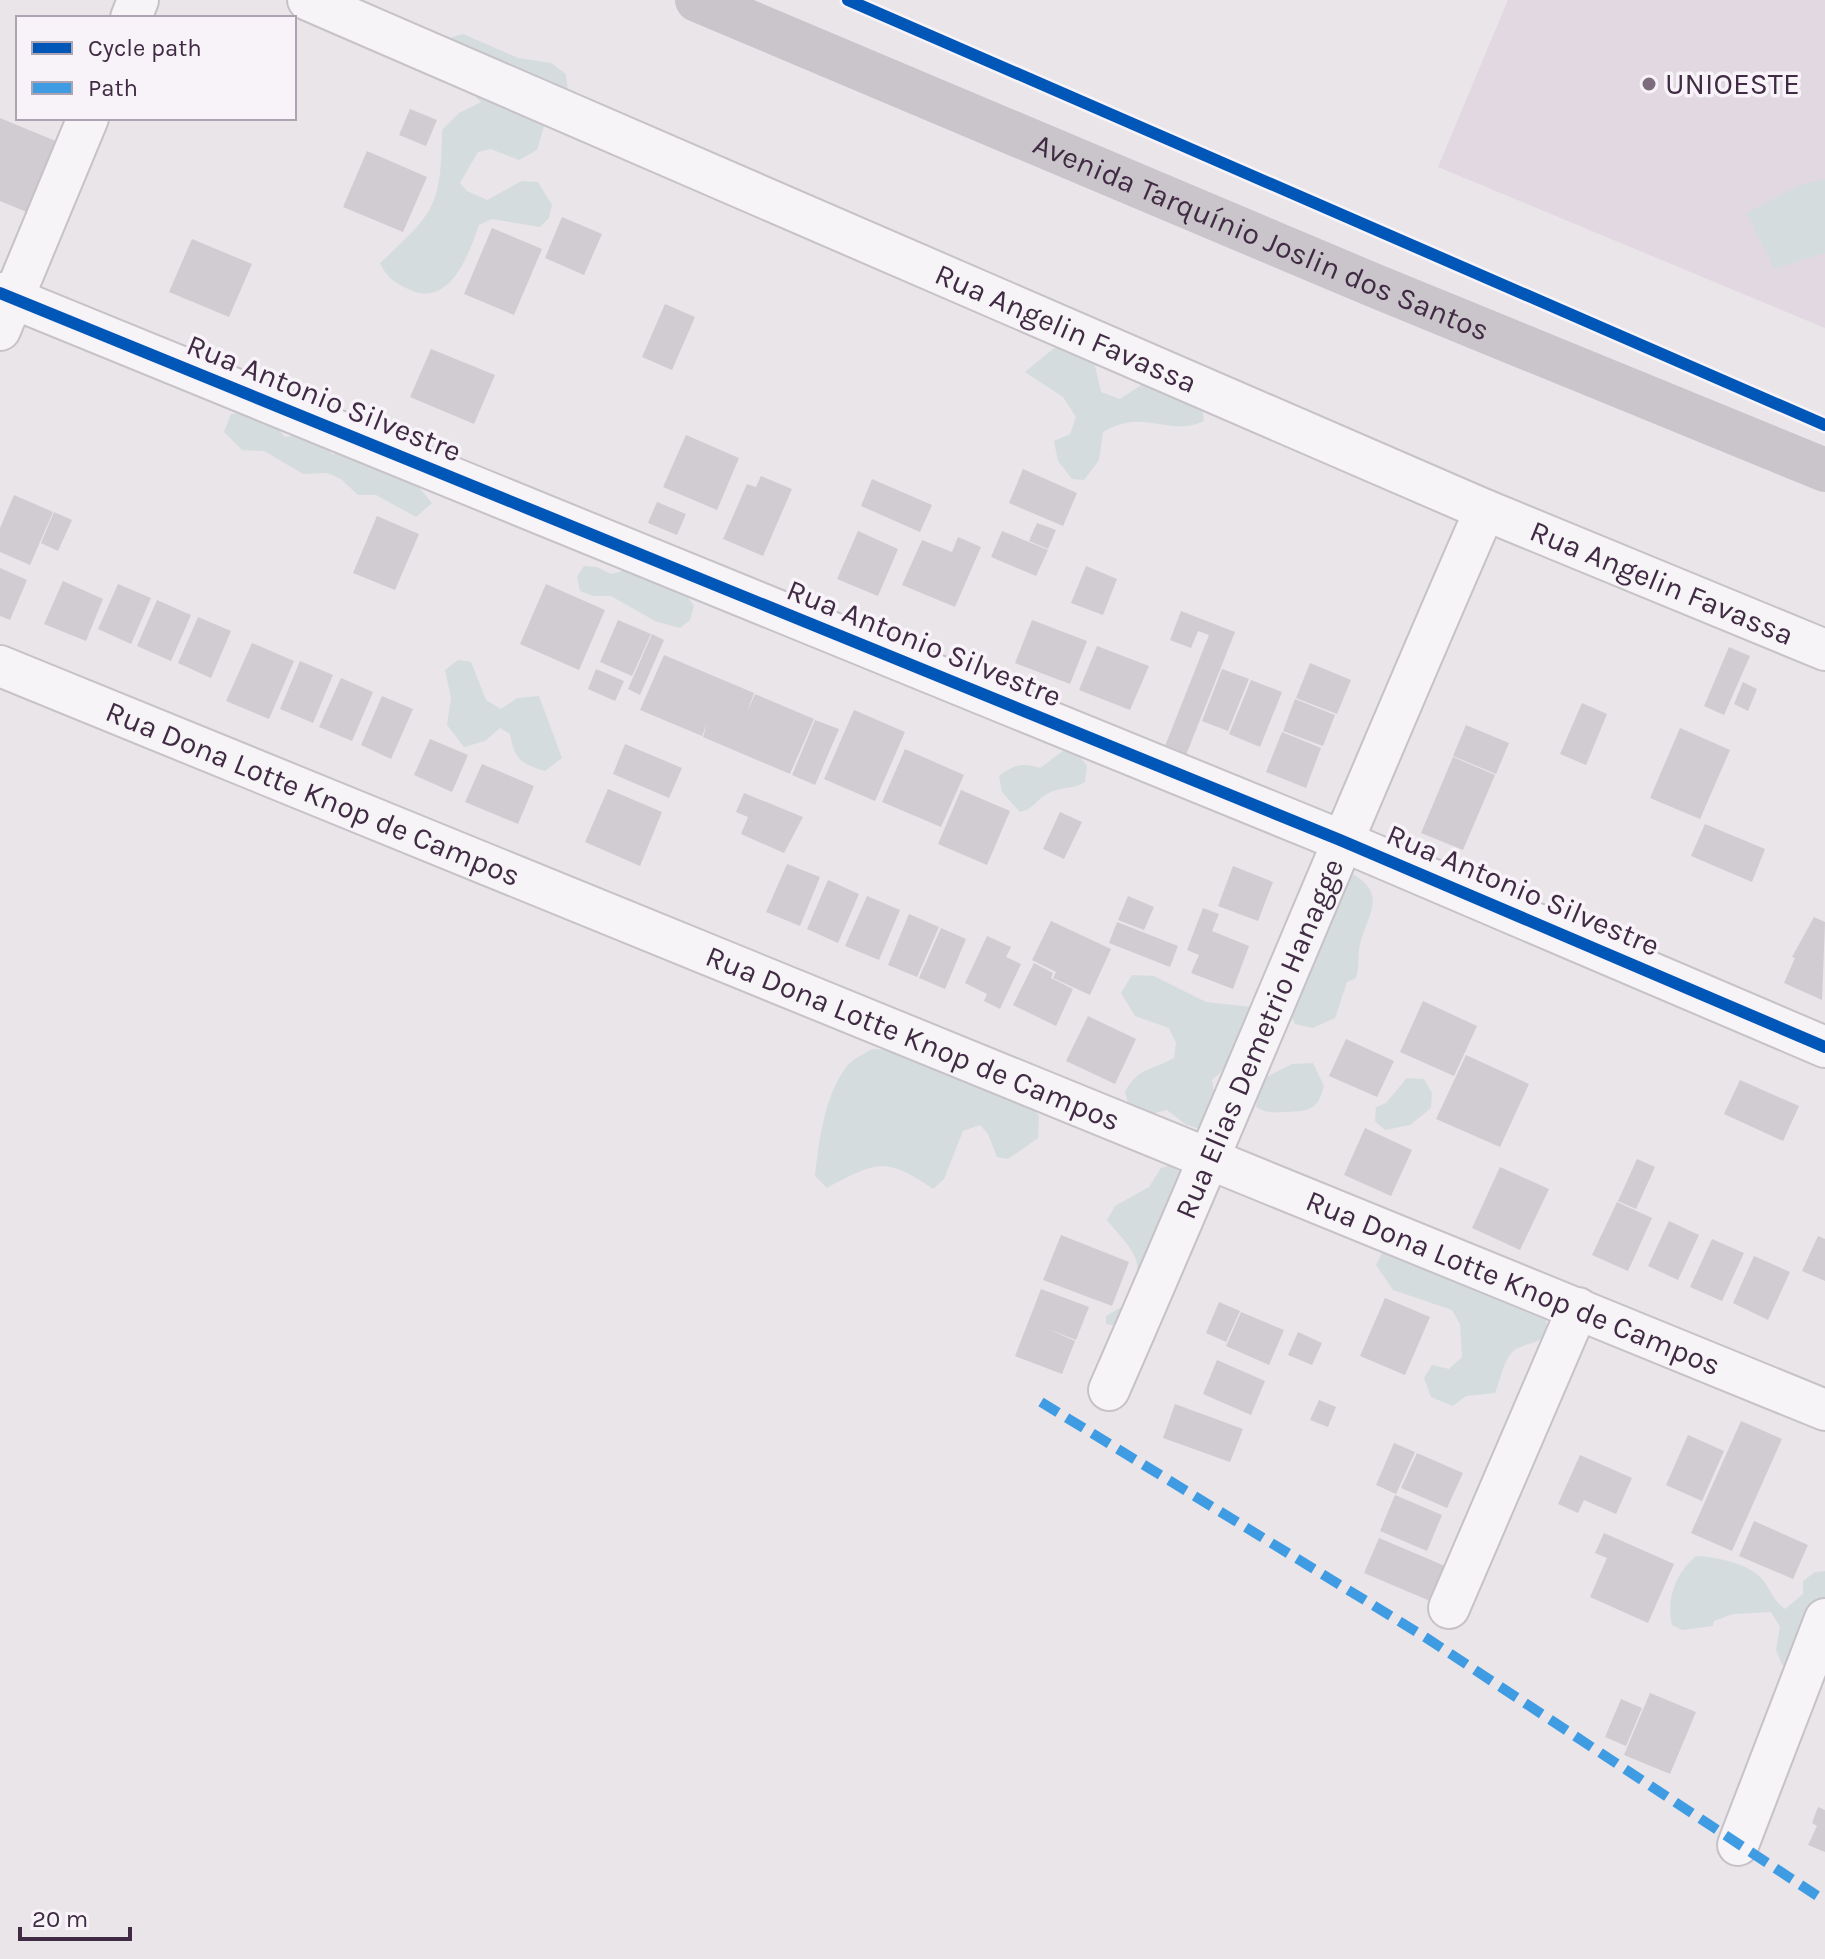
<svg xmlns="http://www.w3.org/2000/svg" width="1825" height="1959" font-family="Karla,sans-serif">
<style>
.built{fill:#e1d8e1}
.green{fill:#d5dcde}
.building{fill:#d1ccd1}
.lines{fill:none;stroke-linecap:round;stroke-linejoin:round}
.street-casing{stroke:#c6c2c7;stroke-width:44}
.street{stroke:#f6f4f6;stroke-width:40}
.secondary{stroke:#cac4cb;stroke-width:44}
.quiet{stroke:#3f9ce3;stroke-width:10;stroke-dasharray:20 10;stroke-linecap:butt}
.cycleway-casing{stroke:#f7f3f8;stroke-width:17}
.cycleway{stroke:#0057b8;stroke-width:12}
.poi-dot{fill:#7c6c7e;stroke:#f7f3f8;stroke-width:3}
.labels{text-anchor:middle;stroke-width:7;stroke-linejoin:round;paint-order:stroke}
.poi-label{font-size:30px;fill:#412b44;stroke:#f7f3f8;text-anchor:start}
.street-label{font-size:30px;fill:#412b44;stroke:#f7f3f8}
</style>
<rect width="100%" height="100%" fill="#e9e5e9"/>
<polygon class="built" points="1508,0 1825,0 1825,328 1438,167"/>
<g class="green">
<path d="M463,34L518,58L551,63L566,74L569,101L548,113L537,150L519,160L491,149L478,152L460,183L467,191L487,200L522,181L538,182L552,205L549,218L540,227L492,219L479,225C468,256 449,311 406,288C392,281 387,277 380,263C435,212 441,207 442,130L459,113L481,102L466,88L443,40Z"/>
<polygon points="1825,179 1825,253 1774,269 1746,213 1800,185"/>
<path d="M1076,342L1091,348L1101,392L1120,399L1143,384L1169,396L1200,399L1204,421C1168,438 1145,407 1103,432L1099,460L1084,480L1072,479L1058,461L1054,441L1070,434L1076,417L1063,397L1025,372L1053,349Z"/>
<path d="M254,413L271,421L285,437C302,433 321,440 332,454L359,452L375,469L410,477L432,503L416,517L376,495H358L341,479L327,473L303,474L264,451L242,450L224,432L231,414Z"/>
<polygon points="584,566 597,567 611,574 627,570 681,587 694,606 690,620 680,628 655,621 611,596 594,596 580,591 577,577"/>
<path d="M458,660L471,662L486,700L501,709L517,698L539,696L562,758L545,771C521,764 514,759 510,734L500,728L485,741L464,747L447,725L451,698L445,670Z"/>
<path d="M1063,751L1079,755L1087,766L1085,782C1072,790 1060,786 1047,794C1036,800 1034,809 1020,812L1002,792L999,776C1013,765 1024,762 1040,768Z"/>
<path d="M1347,871C1386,891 1372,907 1361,940C1357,953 1360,966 1356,978L1347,982L1335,1018L1313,1028L1295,1024L1287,1007Z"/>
<path d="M1132,975L1154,976L1206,1002L1252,1007L1236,1058L1212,1080L1215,1099L1202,1130L1185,1124L1167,1110L1151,1114L1129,1107L1125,1092C1137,1068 1153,1070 1174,1058L1176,1043L1169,1028L1135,1016L1121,993Z"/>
<path d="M872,1049L906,1051L1016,1091L1039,1116L1038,1138L1008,1159L997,1157L988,1134L980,1125L963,1131L944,1179L933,1189C886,1157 877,1161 827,1188L815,1176C819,1140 824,1098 846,1067C851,1060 864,1054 872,1049Z"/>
<path d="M1313,1063L1324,1086C1318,1110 1309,1111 1287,1112C1273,1112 1269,1114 1256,1107L1261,1080L1292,1064Z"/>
<polygon points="1407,1078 1424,1079 1432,1093 1431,1108 1410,1125 1385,1130 1375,1121 1376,1107 1386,1103"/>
<path d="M1171,1165L1187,1177L1125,1328L1106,1324V1316L1125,1305C1126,1292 1132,1287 1136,1275C1144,1256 1118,1235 1107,1220L1115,1206L1149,1187L1161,1168Z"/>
<path d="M1386,1245L1546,1314L1547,1335C1537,1343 1529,1343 1518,1348C1504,1354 1501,1380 1495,1393L1466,1396L1453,1406L1431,1397L1424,1378L1432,1365L1449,1369L1462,1357L1460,1324L1452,1310L1393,1290L1376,1265Z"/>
<path d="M1696,1556C1715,1557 1749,1563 1762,1579C1771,1589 1773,1601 1785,1609L1803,1594V1581L1815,1572L1825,1571V1606L1792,1664L1782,1665L1776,1650L1780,1627L1771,1612L1733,1614L1714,1621L1713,1626L1682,1630L1672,1625C1666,1599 1675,1574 1696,1556Z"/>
</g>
<g class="building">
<polygon points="410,109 437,120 426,146 399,135"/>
<polygon points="0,118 63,144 34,215 0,201"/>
<polygon points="367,151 427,177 403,232 343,207"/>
<polygon points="562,217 602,234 584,275 545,258"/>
<polygon points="492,228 542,249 514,315 464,294"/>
<polygon points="192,239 252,264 229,317 169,292"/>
<polygon points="665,304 695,317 672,370 642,357"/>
<polygon points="431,349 495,375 474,424 410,397"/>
<polygon points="686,435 739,458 717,510 663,487"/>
<polygon points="1023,469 1077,493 1063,526 1009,503"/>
<polygon points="761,476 792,489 763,556 723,539 747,484 756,487"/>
<polygon points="872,479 932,505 920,532 861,506"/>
<polygon points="14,495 53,512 30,565 0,552 0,528"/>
<polygon points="657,502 686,514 677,535 648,523"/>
<polygon points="54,512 72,520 58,551 41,543"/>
<polygon points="377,516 419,534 395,590 353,573"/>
<polygon points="1037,523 1056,530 1048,549 1029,541"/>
<polygon points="858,531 898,549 878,596 837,579"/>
<polygon points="1002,531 1048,550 1036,576 991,557"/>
<polygon points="958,537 981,547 955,607 902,585 922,540 952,552"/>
<polygon points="1086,566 1117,579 1103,615 1071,603"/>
<polygon points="0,568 27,580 10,620 0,616"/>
<polygon points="63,581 103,599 86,641 44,624"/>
<polygon points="118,584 151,598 131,644 98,629"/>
<polygon points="546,584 605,610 579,670 520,644"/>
<polygon points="157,600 191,615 171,661 137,646"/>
<polygon points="1181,611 1235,632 1186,755 1165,746 1209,635 1198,631 1191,648 1170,640"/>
<polygon points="198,617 231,631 211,678 178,663"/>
<polygon points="618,620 651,634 632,676 600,662"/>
<polygon points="1032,620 1087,641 1070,684 1015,663"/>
<polygon points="652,634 664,640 640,695 628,689"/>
<polygon points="252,643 294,661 269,719 226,701"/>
<polygon points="1097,646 1149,666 1130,710 1079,690"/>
<polygon points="1729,647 1750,656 1724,715 1704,706"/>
<polygon points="664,655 754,693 747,713 755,694 814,719 790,774 703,737 707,723 702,736 640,710"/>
<polygon points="300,661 333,675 313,723 280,709"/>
<polygon points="1310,663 1351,680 1337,714 1296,698"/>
<polygon points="596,669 624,681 615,701 588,689"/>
<polygon points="1222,669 1249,679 1228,731 1202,721"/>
<polygon points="341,678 373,692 352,741 319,727"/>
<polygon points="1251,680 1282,692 1260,747 1229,734"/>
<polygon points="1743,682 1757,689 1748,711 1734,704"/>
<polygon points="382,696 413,709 391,759 361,745"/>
<polygon points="1295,699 1335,715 1323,746 1283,731"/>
<polygon points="1582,703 1607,714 1586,765 1560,754"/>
<polygon points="854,710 905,732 875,801 824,779"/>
<polygon points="815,720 839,729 815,785 792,775"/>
<polygon points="1466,725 1509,743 1496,774 1453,756"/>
<polygon points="1680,728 1730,750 1700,819 1650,798"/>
<polygon points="1282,732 1321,748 1306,788 1266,772"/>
<polygon points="430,739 468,755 452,792 414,775"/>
<polygon points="625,744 682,768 669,798 613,774"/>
<polygon points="905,749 964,775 941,827 882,802"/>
<polygon points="1453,757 1495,775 1463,850 1421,833"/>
<polygon points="482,764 534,786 518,824 465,802"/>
<polygon points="608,789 662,812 640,866 585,842"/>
<polygon points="961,790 1010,811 987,865 938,844"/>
<polygon points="744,793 803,817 784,853 741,834 748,817 736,812"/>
<polygon points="1060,812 1082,822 1064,859 1043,849"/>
<polygon points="1705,824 1765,849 1752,882 1691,856"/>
<polygon points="787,864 820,877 800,926 766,912"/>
<polygon points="1233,866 1273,882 1258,921 1218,906"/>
<polygon points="828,880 859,894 838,943 807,929"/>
<polygon points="867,896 900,910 879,960 845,946"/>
<polygon points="1128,896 1154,907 1144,930 1118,920"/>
<polygon points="1203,908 1219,914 1212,931 1249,946 1233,989 1191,973 1199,955 1187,950"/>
<polygon points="909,914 939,927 917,977 888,965"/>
<polygon points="1814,917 1825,922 1822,1000 1784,983 1795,958 1792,957"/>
<polygon points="1051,921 1111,949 1090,995 1053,978 1056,972 1032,960"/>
<polygon points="1117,922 1178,946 1170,967 1109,943"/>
<polygon points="941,928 966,939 945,989 919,978"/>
<polygon points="987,936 1011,947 1006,957 1021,964 1000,1009 984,1001 987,994 965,983"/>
<polygon points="1034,963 1053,973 1051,978 1073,989 1056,1026 1013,1005"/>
<polygon points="1423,1001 1477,1026 1454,1076 1400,1052"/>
<polygon points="1088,1016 1136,1039 1115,1084 1066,1061"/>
<polygon points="1346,1039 1394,1061 1377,1097 1329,1076"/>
<polygon points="1466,1055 1529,1084 1500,1147 1436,1119"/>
<polygon points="1740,1080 1799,1106 1783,1141 1724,1114"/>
<polygon points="1365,1128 1412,1150 1391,1196 1344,1175"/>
<polygon points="1637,1159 1655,1167 1636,1209 1618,1201"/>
<polygon points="1500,1167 1549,1189 1520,1250 1472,1228"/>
<polygon points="1617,1202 1652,1218 1628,1271 1592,1255"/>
<polygon points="1669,1221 1699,1235 1678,1280 1648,1266"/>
<polygon points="1061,1235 1129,1262 1112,1306 1043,1280"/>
<polygon points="1818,1236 1825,1239 1825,1281 1802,1271"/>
<polygon points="1712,1239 1744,1253 1722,1301 1690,1287"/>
<polygon points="1754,1256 1790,1272 1768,1320 1733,1303"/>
<polygon points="1041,1289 1089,1307 1076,1340 1048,1329 1075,1341 1062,1374 1015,1356"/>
<polygon points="1385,1298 1430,1317 1405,1375 1360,1356"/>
<polygon points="1219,1302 1240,1311 1226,1342 1206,1333"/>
<polygon points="1241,1312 1284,1330 1269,1365 1226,1346"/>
<polygon points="1298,1332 1322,1343 1312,1365 1288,1355"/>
<polygon points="1217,1360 1265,1381 1251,1415 1203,1394"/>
<polygon points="1319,1400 1336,1407 1328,1427 1310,1420"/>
<polygon points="1175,1404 1243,1429 1230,1462 1163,1438"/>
<polygon points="1741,1421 1782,1439 1732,1551 1691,1533"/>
<polygon points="1688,1435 1724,1451 1702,1501 1666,1485"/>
<polygon points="1394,1443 1415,1452 1396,1494 1376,1485"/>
<polygon points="1417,1453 1463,1473 1447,1508 1401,1488"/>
<polygon points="1580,1455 1632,1478 1616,1514 1584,1500 1578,1513 1558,1504"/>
<polygon points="1395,1495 1442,1515 1427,1551 1380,1531"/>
<polygon points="1754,1521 1808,1545 1793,1579 1739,1556"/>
<polygon points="1604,1533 1674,1564 1648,1623 1590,1597 1607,1558 1595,1553"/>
<polygon points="1379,1538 1445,1566 1430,1601 1364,1573"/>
<polygon points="1650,1693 1696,1712 1670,1774 1624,1755"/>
<polygon points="1621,1699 1642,1708 1626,1746 1605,1737"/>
<polygon points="1818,1807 1825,1810 1825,1852 1808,1845 1817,1826 1812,1823"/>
</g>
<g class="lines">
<g class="street-casing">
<g id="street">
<path id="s1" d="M308,0L1485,510L1825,650"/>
<polyline points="131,18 138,0"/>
<polyline points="0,293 1340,840 1825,1047"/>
<polyline points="0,330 88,118"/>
<path id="s2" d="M0,666L1825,1410"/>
<path id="s3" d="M1109,1390C1237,1098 1357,802 1485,510"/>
<polyline points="1449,1608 1578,1308"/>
<polyline points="1738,1845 1825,1619"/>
</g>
</g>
<use href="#street" class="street"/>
<path class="secondary" id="s4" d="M697,0L1373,285L1825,470"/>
<polyline class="quiet" points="1041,1402 1425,1637 1825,1901"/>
<g class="cycleway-casing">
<g id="cycleway">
<polyline points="848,0 1825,425"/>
<polyline points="0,293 1340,840 1825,1047"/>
</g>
</g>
<use href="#cycleway" class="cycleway"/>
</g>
<circle class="poi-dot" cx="1649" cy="84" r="8"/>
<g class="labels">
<g class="poi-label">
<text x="1665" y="94">UNIOESTE</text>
</g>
<g class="street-label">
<text dy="10" stroke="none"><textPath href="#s4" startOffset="612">Avenida Tarquínio Joslin dos Santos</textPath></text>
<text dy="10" stroke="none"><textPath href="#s1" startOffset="826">Rua Angelin Favassa</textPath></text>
<text transform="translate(324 398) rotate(22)" y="10">Rua Antonio Silvestre</text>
<text dy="10" stroke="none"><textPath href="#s1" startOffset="1474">Rua Angelin Favassa</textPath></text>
<text transform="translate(924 643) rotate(22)" y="10">Rua Antonio Silvestre</text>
<text dy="10" stroke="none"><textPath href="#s2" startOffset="338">Rua Dona Lotte Knop de Campos</textPath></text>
<text transform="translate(1523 890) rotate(23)" y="10">Rua Antonio Silvestre</text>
<text dy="10" stroke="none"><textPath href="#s2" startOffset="986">Rua Dona Lotte Knop de Campos</textPath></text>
<text dy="10" stroke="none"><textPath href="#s3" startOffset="382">Rua Elias Demetrio Hanagge</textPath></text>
<text dy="10" stroke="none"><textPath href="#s2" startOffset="1634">Rua Dona Lotte Knop de Campos</textPath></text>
</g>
</g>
<rect x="16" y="16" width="280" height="104" fill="#f7f3f8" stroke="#aea3b0" stroke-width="2"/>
<rect x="32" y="42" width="40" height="12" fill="#0057b8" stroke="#aea3b0" stroke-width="2"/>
<text x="88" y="56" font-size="24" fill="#412b44">Cycle path</text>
<rect x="32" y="82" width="40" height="12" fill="#3f9ce3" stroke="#aea3b0" stroke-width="2"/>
<text x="88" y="96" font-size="24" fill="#412b44">Path</text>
<path d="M20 1927v12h110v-12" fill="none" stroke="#412b44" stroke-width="4"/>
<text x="32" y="1927" font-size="24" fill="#412b44" stroke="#f7f3f8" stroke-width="6" paint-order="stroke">20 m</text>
</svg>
